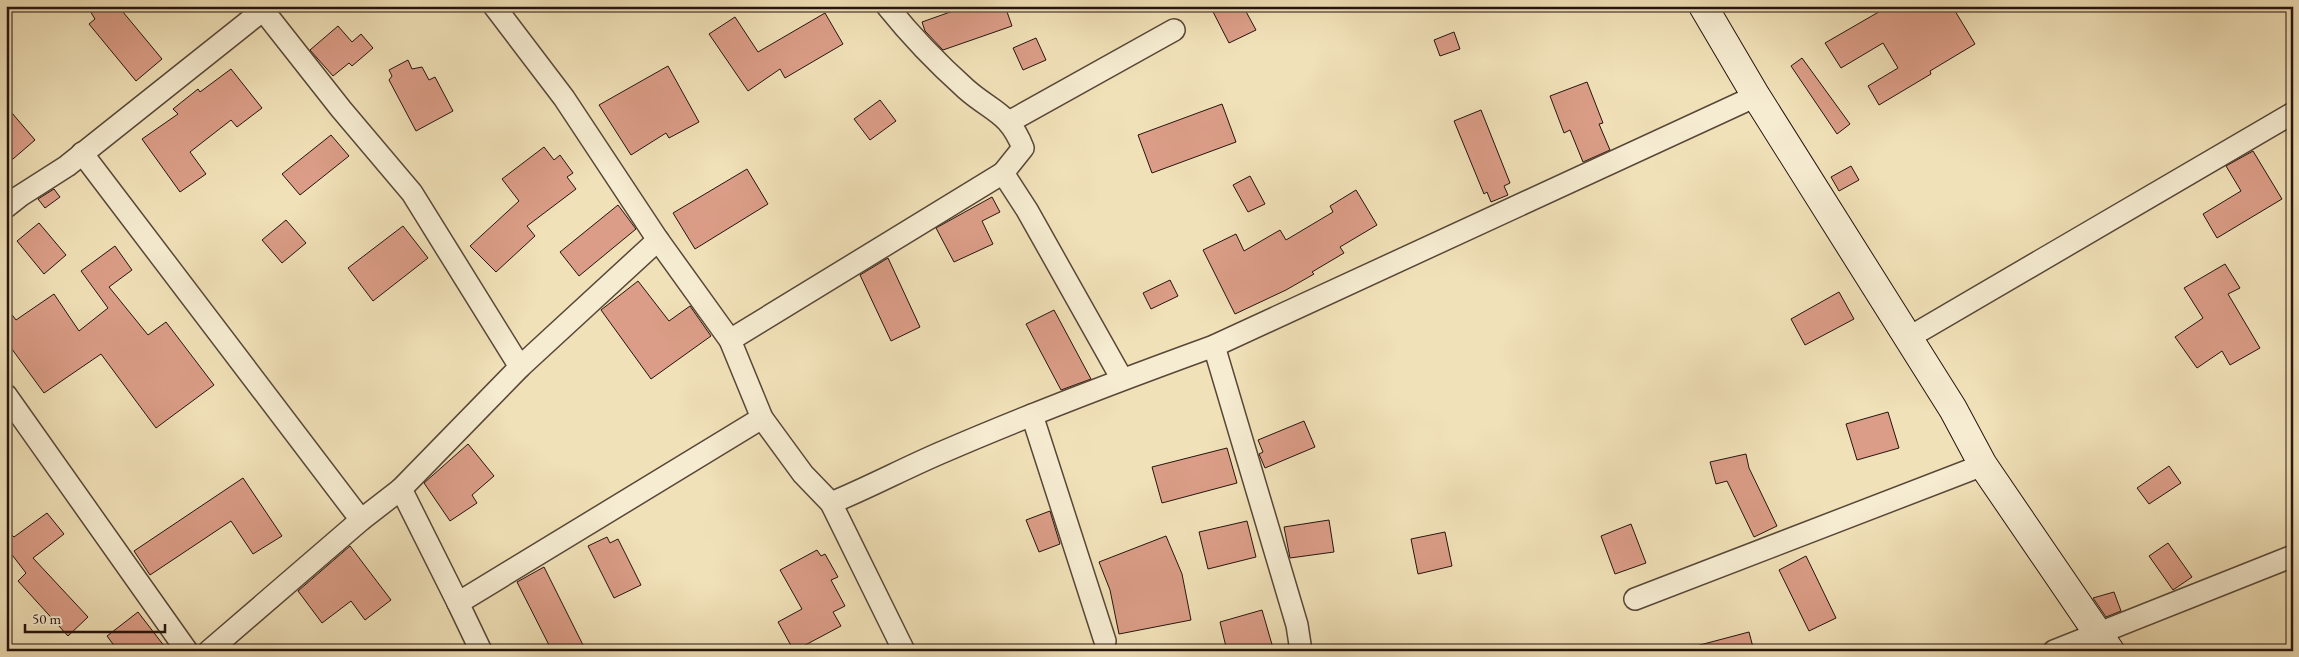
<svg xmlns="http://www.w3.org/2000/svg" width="2299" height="657" font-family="'EB Garamond',serif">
<rect width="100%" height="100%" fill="#f1e1b8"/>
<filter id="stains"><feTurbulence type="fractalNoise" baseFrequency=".004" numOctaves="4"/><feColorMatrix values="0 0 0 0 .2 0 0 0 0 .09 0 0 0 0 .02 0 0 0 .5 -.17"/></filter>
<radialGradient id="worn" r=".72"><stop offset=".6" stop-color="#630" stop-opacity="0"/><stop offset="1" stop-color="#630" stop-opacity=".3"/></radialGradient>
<!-- building -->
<g fill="#db9d87" stroke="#25140e">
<polygon points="87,6 118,6 162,59 136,81 89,24 95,19"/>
<polygon points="967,6 1005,6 1012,26 943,50 925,31 922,22"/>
<polygon points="1210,6 1243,6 1256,30 1229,43"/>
<polygon points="1889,6 1952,6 1975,44 1930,71 1931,74 1879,105 1868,86 1898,68 1883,43 1841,68 1825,43"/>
<polygon points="825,13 843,44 785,78 780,69 748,91 709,34 735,17 758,52"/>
<polygon points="338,26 352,42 361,34 373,48 352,66 349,63 333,76 310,50"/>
<polygon points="1454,32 1460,49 1440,56 1434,40"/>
<polygon points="1036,38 1046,60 1023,70 1013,48"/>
<polygon points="1802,58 1850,124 1837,134 1791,66"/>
<polygon points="408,60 412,69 422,67 429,80 435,77 453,111 416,131 389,80 392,76 389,70"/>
<polygon points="668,66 699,122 669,138 666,133 631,155 599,105"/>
<polygon points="231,69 262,108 237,127 231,120 190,152 206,174 180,192 142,139 178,114 173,109 198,89 200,92"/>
<polygon points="1587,82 1603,123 1599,124 1610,150 1583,162 1570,130 1564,133 1550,96"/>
<polygon points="880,100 896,121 870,140 854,119"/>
<polygon points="1222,104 1236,142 1152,173 1138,135"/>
<polygon points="6,106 35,140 6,165"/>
<polygon points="1481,110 1510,183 1504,186 1508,195 1491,202 1487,192 1484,194 1454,121"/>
<polygon points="331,135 349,156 300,195 282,174"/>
<polygon points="544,147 554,160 560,155 573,173 567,177 576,189 527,226 535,236 496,272 470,246 519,201 502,179"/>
<polygon points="2253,151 2282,199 2217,238 2203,214 2241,191 2226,166"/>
<polygon points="1851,166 1859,180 1839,191 1831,177"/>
<polygon points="747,169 768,204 695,249 673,213"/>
<polygon points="1250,176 1265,204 1248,212 1233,185"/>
<polygon points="54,189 60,197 45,208 38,199"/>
<polygon points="1356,190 1377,225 1340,247 1344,253 1312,272 1314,274 1286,290 1235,314 1203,250 1236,234 1244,251 1280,230 1286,240 1333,212 1330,206"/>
<polygon points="992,197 1000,212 982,221 993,244 954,262 936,228"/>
<polygon points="618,205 636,229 579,276 560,252"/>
<polygon points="286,220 306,243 282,263 262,240"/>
<polygon points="39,223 66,255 44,274 17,241"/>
<polygon points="403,226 428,258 373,301 348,268"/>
<polygon points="115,246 132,270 109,287 148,335 166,322 214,385 156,428 101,354 44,393 6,341 6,307 16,320 54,294 79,331 108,308 81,271"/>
<polygon points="888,258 920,327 891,341 860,275"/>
<polygon points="2225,264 2240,288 2228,294 2260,348 2230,365 2222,351 2197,368 2175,337 2203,318 2184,288"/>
<polygon points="1170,280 1178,296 1151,309 1143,293"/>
<polygon points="638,281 669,321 690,306 711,336 651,379 601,310"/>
<polygon points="1839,292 1854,319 1805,345 1791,319"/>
<polygon points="1054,310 1091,379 1061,390 1026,324"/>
<polygon points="1888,412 1899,448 1857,460 1846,424"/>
<polygon points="1304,421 1315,447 1265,468 1259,454 1263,452 1258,440"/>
<polygon points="468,444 494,476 472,495 477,503 450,521 424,483"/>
<polygon points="1227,448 1237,483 1162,503 1152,467"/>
<polygon points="1746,454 1749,468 1777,526 1754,537 1727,481 1716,484 1710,462"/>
<polygon points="2169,466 2181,483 2149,504 2137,488"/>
<polygon points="243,478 282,536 253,554 231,521 150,575 134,551"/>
<polygon points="1050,511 1060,544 1039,552 1026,520"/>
<polygon points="47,513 64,534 33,558 88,617 68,636 18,581 26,573 6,547 6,529 14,537"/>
<polygon points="1329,520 1334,552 1290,558 1284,527"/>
<polygon points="1247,521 1256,557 1208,569 1199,532"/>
<polygon points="1631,524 1646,563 1615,574 1601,536"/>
<polygon points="1445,532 1452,566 1418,574 1411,539"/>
<polygon points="1166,536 1182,574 1191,620 1119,634 1110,590 1099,562"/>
<polygon points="607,537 610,543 618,539 641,585 614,598 588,546"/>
<polygon points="2168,543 2192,577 2173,590 2149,556"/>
<polygon points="350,546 391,600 365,620 351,601 322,623 298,591"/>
<polygon points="817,550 821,556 825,554 838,577 831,580 845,606 833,612 841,626 794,651 778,622 802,609 780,570"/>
<polygon points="1806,556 1836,618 1809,631 1779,570"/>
<polygon points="544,567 586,651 552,651 517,582"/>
<polygon points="2114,592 2121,611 2106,617 2093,598"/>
<polygon points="1262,610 1273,648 1262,651 1227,651 1220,622"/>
<polygon points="138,612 168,651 118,651 107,636"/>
<polygon points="1749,632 1754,651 1697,651 1696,646"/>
</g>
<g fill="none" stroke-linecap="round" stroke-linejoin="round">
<!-- street casing -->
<g stroke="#584738" stroke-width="24">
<g id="street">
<polyline points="494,6 564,98 658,240 730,340 762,418 803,474 831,503 904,651"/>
<path d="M887 6C911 36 937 63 966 89 992 112 1009 112 1023 148L1003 173 1027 210 1122 379"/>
<polyline points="263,10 341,109 412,193 520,367"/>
<polyline points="1009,122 1174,30"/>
<polyline points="82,153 361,520"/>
<polyline points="6,207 20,196 67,166 268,6"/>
<polyline points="1908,338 2293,113"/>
<polyline points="730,340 1003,173"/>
<polyline points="1214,346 1297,625 1301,651"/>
<polyline points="6,395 187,651"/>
<polyline points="1032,415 1105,641"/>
<polyline points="401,489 458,603 762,418"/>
<path d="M831 503C870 487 907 467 945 451 1033 413 1123 379 1214 346L1756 96"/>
<polyline points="1635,599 1983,465"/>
<polyline points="458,603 481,651"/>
<polyline points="209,651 361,520 401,489 520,367 658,240"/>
<polyline points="2054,651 2293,556"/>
</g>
</g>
<!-- secondary casing -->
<g stroke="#25140e" stroke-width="30">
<polyline id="secondary" points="1703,6 1756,96 1953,409 1983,465 2110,651"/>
</g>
<!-- street -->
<use href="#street" stroke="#f6ecd1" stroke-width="21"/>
<!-- secondary -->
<use href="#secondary" stroke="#f6ecd1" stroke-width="28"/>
</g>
<!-- margin -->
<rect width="2299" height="657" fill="none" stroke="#f1e1b8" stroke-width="25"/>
<rect x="8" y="8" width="2284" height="642" fill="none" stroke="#25140e" stroke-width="2.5"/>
<rect x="12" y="12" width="2274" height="632" fill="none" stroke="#25140e"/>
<!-- scale -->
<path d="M25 624v8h140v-8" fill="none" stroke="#25140e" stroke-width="2.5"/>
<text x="32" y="624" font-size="15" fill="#25140e" stroke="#f6ecd1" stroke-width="4" paint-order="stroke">50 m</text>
<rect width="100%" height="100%" filter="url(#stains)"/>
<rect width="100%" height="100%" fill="url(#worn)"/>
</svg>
